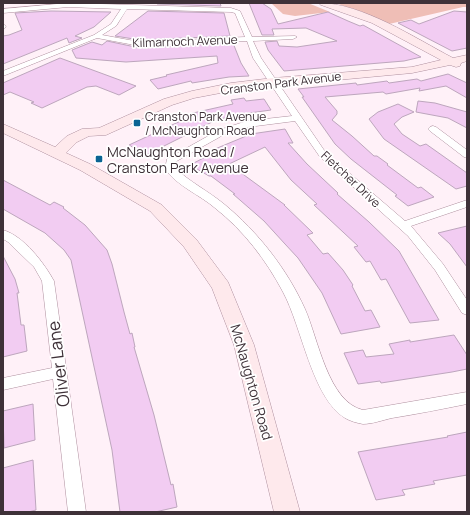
<svg xmlns="http://www.w3.org/2000/svg" width="470" height="515" font-family="Manrope,sans-serif">
<rect width="100%" height="100%" fill="#fff1f8"/>
<!-- green -->
<g fill="#efbeb6">
<polygon points="271,3 308,3 330,12 295,16 283,14"/>
<polygon points="336,3 467,3 467,7 463,7 389,24"/>
</g>
<!-- building -->
<g fill="#f2ccf2" stroke="#bda6bd">
<polygon points="158,3 220,3 221,6 157,4"/>
<polygon points="249,3 262,3 271,9 278,24 328,12 348,21 360,26 363,25 421,57 404,61 284,71 268,50 265,42 277,41 279,46 297,47 337,41 306,28 272,29 274,35 262,35"/>
<polygon points="51,11 111,12 94,27 75,36 82,38 69,43 67,38 3,64 3,36 9,35 22,30 15,13"/>
<polygon points="148,11 224,13 230,36 140,40 115,36"/>
<polygon points="454,11 467,12 467,48 452,51 398,23 411,20 419,24"/>
<polygon points="107,41 140,48 233,43 241,63 249,76 229,77 192,83 191,81 158,89 150,80 167,76 166,75 218,63 217,56 126,62 76,58 72,50 92,42 102,45"/>
<polygon points="60,58 136,86 119,95 96,86 87,87 42,108 31,103 34,102 10,92 3,95 3,83"/>
<polygon points="448,74 467,83 467,98 446,86 419,91 420,88 386,94 383,92 325,97 337,111 337,114 332,120 352,136 374,156 377,156 388,164 387,165 418,188 421,187 434,197 408,206 395,196 397,195 351,159 335,144 302,97 304,97 298,89 356,83 357,85 387,81 389,83 417,79 421,81"/>
<polygon points="244,98 246,101 264,99 271,110 235,115 214,121 146,155 129,145 187,118 187,116 193,113 233,104 231,100"/>
<polygon points="418,101 435,103 467,112 467,128 448,118 416,112"/>
<polygon points="398,104 414,112 402,117 394,124 402,134 420,146 426,144 467,173 467,186 456,189 384,139 369,119 378,112"/>
<polygon points="285,129 293,143 288,143 307,164 338,193 337,194 369,222 399,251 439,320 410,323 386,279 381,280 370,261 366,262 354,247 358,246 314,205 317,204 291,180 265,147 229,164 285,205 284,205 313,233 307,235 323,254 328,253 343,270 353,285 352,286 365,311 371,310 380,327 341,334 322,293 298,258 285,244 264,221 233,194 235,194 211,176 209,176 190,165 217,151 215,149 251,134"/>
<polygon points="3,180 50,205 54,202 64,207 63,208 85,225 107,250 112,264 124,312 130,334 132,333 135,347 134,347 154,415 171,485 173,484 177,507 155,512 120,512 112,450 71,260 64,250 45,233 3,209"/>
<polygon points="467,226 467,267 450,244 438,233"/>
<polygon points="3,256 15,279 19,293 17,293 21,325 24,325 27,351 3,357"/>
<polygon points="454,335 467,355 467,369 452,372 381,383 380,381 358,384 344,353 363,350 366,357 394,354 389,344 410,340 410,342"/>
<polygon points="33,404 35,440 4,448 3,411"/>
<polygon points="467,432 467,475 433,481 435,484 402,490 405,495 376,500 358,452 448,437 447,436"/>
<polygon points="33,460 36,510 28,512 3,512 3,468"/>
</g>
<g fill="none" stroke-linecap="round" stroke-linejoin="round">
<!-- street casing -->
<g stroke="#af909f" stroke-width="1">
<g id="street">
<path d="M68 3 231 8 240 11 252 37 295 36 297 37 293 39 253 41 261 58 326 153 405 221 467 200V207L411 226 443 264 467 300V315L462 313 435 270 408 236 320 157 295 121 248 127 225 134 175 162V168C190 182 208 191 224 204 258 232 287 269 305 309 318 338 328 402 363 410L467 392V404C442 409 417 414 392 418 383 420 372 424 363 424 357 423 350 421 345 418 312 398 302 327 283 292 266 260 244 231 215 208 200 195 177 186 165 169L167 159 219 130 247 121 292 116 253 58 247 41 140 46 97 38 3 76V71L94 35 111 24 121 9 68 7 3 13V9ZM127 9 231 12 235 13 245 37 140 42 102 35 116 26Z"/>
<polygon points="3,24 6,26 5,28 3,29"/>
<polygon points="433,126 436,127 467,150 467,158 464,157 430,131 428,129 430,127"/>
<path d="M3 230C24 236 44 263 54 281L86 512H68L53 379 3 390V378L52 368 42 281 34 267 8 242 3 239Z"/>
</g>
</g>
<!-- secondary casing -->
<g stroke="#af909f" stroke-width="1">
<path id="secondary" d="M319 3C362 3 415 38 453 58L467 55V61L461 63 460 66 456 67 450 65 412 73 273 86 231 91 194 98 172 105 106 135 89 136 77 142 66 153 90 164 162 205 196 239 228 282 254 345 300 512H274L234 345 212 288 184 247 150 211 80 170 3 133V124L55 147 67 136 82 129 99 128 164 99 192 91 231 83 273 78 412 67 441 60 372 23 321 5Z"/>
</g>
<!-- street -->
<use href="#street" fill="#fff" fill-rule="evenodd"/>
<!-- secondary -->
<use href="#secondary" fill="#fee9ec" fill-rule="evenodd"/>
</g>
<!-- markers -->
<g fill="#0a6494" stroke="#fff" stroke-width="1.5">
<rect x="133" y="119" width="8" height="8" rx="2"/>
<rect x="95" y="155" width="8" height="8" rx="2"/>
</g>
<g text-anchor="middle" dominant-baseline="central" stroke-width="3.5" stroke-linejoin="round" paint-order="stroke">
<!-- far-street labels -->
<g font-size="12" fill="#3e3138" stroke="#fff">
<text transform="translate(185 41) rotate(-2)">Kilmarnoch Avenue</text>
<text transform="translate(281 83) rotate(-7)">Cranston Park Avenue</text>
<text transform="translate(351 179) rotate(43)">Fletcher Drive</text>
</g>
<!-- far-poi labels -->
<g font-size="12" fill="#3e3138" stroke="#fff" text-anchor="start">
<text x="145" y="116">Cranston Park Avenue<tspan x="145" dy="14">/ McNaughton Road</tspan></text>
</g>
<!-- poi labels -->
<g font-size="14" fill="#3e3138" stroke="#fff" text-anchor="start">
<text x="107" y="151">McNaughton Road /<tspan x="107" dy="16">Cranston Park Avenue</tspan></text>
</g>
<!-- street labels -->
<g font-size="14" fill="#3e3138" stroke="#fff">
<text transform="translate(252 382) rotate(74)">McNaughton Road</text>
</g>
<!-- near-street labels -->
<g font-size="17" fill="#3e3138" stroke="#fff">
<text transform="translate(58 364) rotate(-97)">Oliver Lane</text>
</g>
</g>
<!-- border -->
<rect width="470" height="515" fill="none" stroke="#3e3138" stroke-width="8"/>
</svg>
